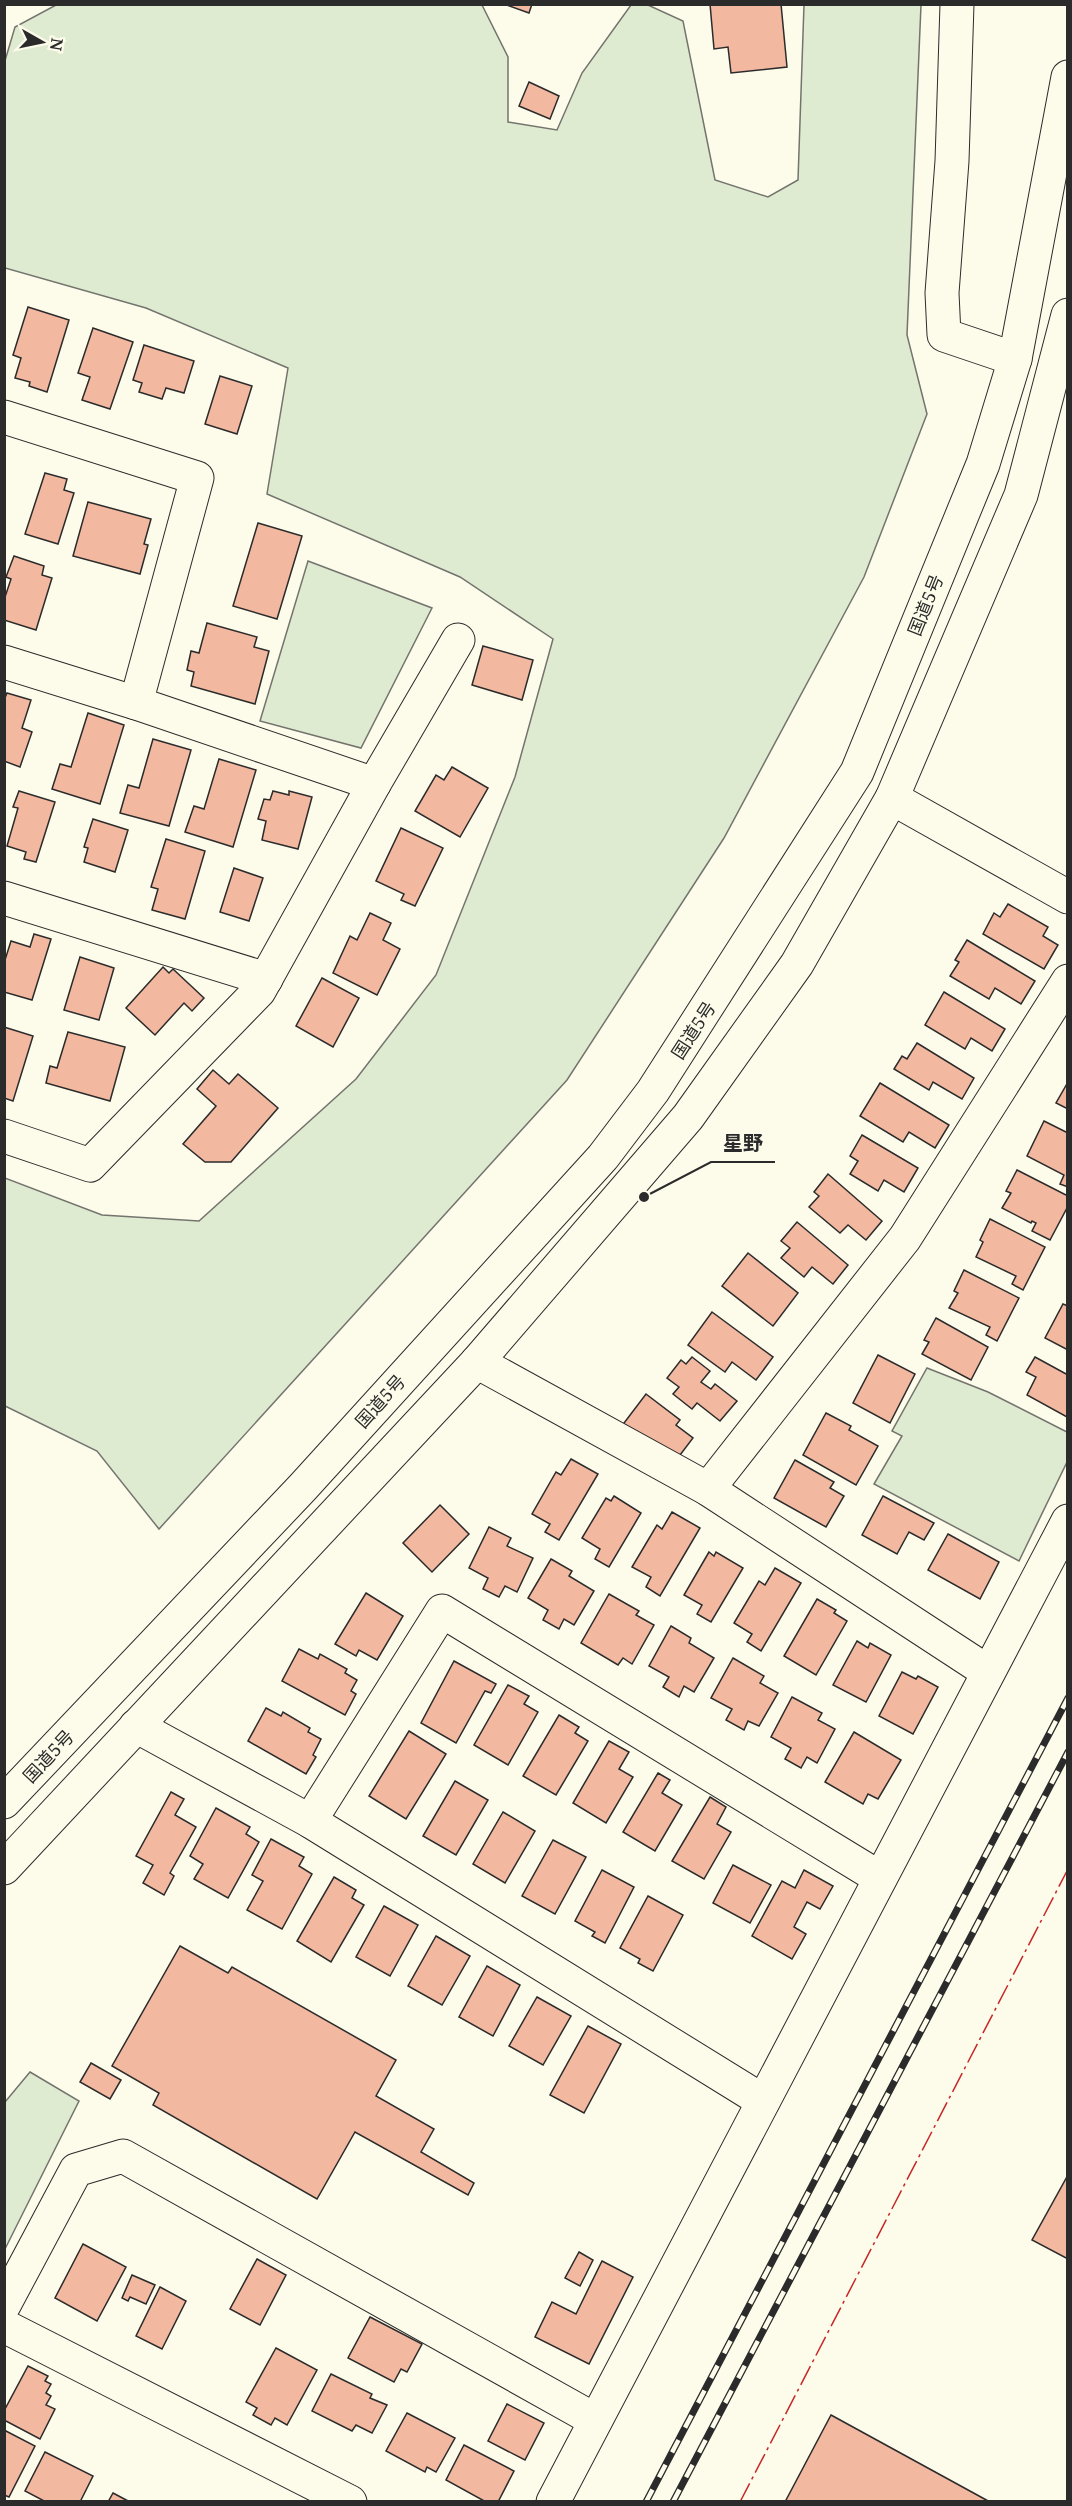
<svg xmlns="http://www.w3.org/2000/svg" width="1072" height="2506" font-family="'Noto Serif','Noto Sans JP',serif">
<rect width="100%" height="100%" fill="#fdfbea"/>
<!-- green -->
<g fill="#deebd1" stroke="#74746e" stroke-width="1.5">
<polygon points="56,5 482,5 508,57 508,122 557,130 582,73 631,5 648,5 683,21 715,180 768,197 798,180 804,5 921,5 907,335 927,414 864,577 724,838 567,1080 159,1529 97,1451 5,1406 5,1178 102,1215 199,1221 356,1079 436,975 515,777 553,639 460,577 267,494 288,368 146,308 5,268 4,64 15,27"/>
<polygon points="308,561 432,608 361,748 260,721"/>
<polygon points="927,1368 988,1392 1067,1432 1067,1462 1019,1561 874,1484 902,1436 892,1431"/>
<polygon points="30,2072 79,2101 5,2249 5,2102"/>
</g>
<!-- building -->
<g fill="#f2b8a0" stroke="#2b2b2b" stroke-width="1.5">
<polygon points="504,4 532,4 529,13"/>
<polygon points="710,4 781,4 787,67 731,73 728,47 714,49"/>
<polygon points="529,82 559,96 550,119 519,106"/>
<polygon points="28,307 69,320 47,392 29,386 30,382 15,378 21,358 13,355"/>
<polygon points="93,328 133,342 110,409 82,400 90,377 78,373"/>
<polygon points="144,345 194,361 184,393 166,388 162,399 139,392 142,383 133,380"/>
<polygon points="220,376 252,386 237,434 205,424"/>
<polygon points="45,473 67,479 64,490 74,493 58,544 25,534"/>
<polygon points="88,502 151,519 144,544 148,545 140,574 73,556"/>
<polygon points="258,523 302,536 277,619 233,606"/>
<polygon points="14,556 44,566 42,575 52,578 36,630 4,620 4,600 11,579 6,577"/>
<polygon points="207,623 257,637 254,647 269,651 255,704 191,686 194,672 187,670 191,651 199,653"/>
<polygon points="483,646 533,660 522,700 472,685"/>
<polygon points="7,693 31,700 22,728 32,732 20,767 4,761 4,700"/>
<polygon points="88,713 124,725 100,804 52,789 60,764 71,767"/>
<polygon points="153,739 191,750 169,826 120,813 128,785 139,788"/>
<polygon points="219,759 256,770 233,847 185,832 194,806 204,809"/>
<polygon points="452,767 488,788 460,837 415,811 436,775 444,780"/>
<polygon points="19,791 55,802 36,862 24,859 26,852 7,846 18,808 13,807"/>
<polygon points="273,791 289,795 289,791 312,797 298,849 262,840 266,821 258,819 264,799 270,800"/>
<polygon points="93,819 128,830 115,872 84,862 88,848 84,847"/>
<polygon points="401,828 443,848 415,906 401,900 404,894 376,881"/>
<polygon points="166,839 205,851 185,919 152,910 158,889 151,887"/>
<polygon points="234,868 263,878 249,921 220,912"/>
<polygon points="1008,904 1048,927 1043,936 1058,945 1044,969 983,934 994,913 1000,917"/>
<polygon points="370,913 391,923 383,940 400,949 377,995 333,973 350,936 357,940"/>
<polygon points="34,934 51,939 32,1000 4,992 4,963 11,941 30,947"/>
<polygon points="967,940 1035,981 1021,1004 995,988 989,999 950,976 959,962 955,960"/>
<polygon points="80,957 114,968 99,1020 64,1010"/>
<polygon points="163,967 169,973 173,969 204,998 192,1011 184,1003 155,1035 126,1008"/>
<polygon points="322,978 359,998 333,1047 296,1026"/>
<polygon points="944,992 1005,1029 992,1051 971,1038 965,1049 925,1025"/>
<polygon points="4,1027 33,1036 13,1101 4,1098"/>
<polygon points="68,1032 125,1047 110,1101 46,1083 50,1066 57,1068"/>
<polygon points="917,1043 974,1078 962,1099 933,1082 929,1090 894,1069 902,1056 907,1059"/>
<polygon points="213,1070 229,1084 238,1074 278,1108 231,1162 205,1162 183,1144 216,1106 197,1089"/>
<polygon points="1068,1082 1068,1109 1056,1103"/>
<polygon points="880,1083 949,1125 935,1148 909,1132 903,1142 860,1116"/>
<polygon points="1044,1121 1068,1133 1068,1187 1060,1184 1064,1175 1027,1156"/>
<polygon points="862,1135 918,1168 904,1192 884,1180 878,1191 850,1174 858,1161 850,1156"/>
<polygon points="1017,1170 1068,1196 1068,1206 1050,1240 1032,1231 1036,1223 1032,1221 1031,1223 1002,1208 1011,1193 1006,1191"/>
<polygon points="828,1174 882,1221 866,1240 848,1225 840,1233 809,1207 819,1196 814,1192"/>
<polygon points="990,1219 1045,1247 1023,1290 1012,1284 1016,1276 976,1257 983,1242 980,1240"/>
<polygon points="797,1222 848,1265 833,1284 812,1267 804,1277 781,1258 790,1248 781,1241"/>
<polygon points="748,1253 798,1293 773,1326 722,1286"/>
<polygon points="964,1270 1019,1298 997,1341 986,1335 990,1327 949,1308 958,1293 954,1291"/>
<polygon points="1063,1304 1068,1306 1068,1350 1045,1338"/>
<polygon points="712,1312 773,1357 756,1380 732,1362 725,1372 688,1345"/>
<polygon points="936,1318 988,1347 971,1380 922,1354 929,1342 924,1340"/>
<polygon points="878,1355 915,1374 890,1423 853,1403"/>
<polygon points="692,1357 710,1371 701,1382 711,1389 715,1384 737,1401 720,1421 697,1403 692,1409 673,1394 679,1387 667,1378 681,1360 686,1364"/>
<polygon points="1035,1357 1068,1375 1067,1417 1027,1395 1036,1377 1026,1372"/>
<polygon points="646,1394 680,1420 676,1425 693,1438 677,1459 621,1427"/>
<polygon points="826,1413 851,1426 849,1430 878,1446 856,1485 803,1455"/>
<polygon points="571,1459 598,1474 559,1540 545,1532 550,1524 532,1514 556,1472 561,1475"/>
<polygon points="795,1460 834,1482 830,1488 844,1496 826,1527 774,1498"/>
<polygon points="614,1496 641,1513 609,1567 595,1559 600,1549 582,1538 606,1498 611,1501"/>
<polygon points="883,1496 934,1523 924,1540 909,1532 897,1554 862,1535"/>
<polygon points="440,1505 469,1534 432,1572 403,1543"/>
<polygon points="672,1512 700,1528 660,1596 646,1587 651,1577 632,1567 657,1525 662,1529"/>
<polygon points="489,1527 511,1538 507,1546 533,1558 517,1592 505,1586 499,1597 483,1589 488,1578 469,1568"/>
<polygon points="948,1534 999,1562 980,1599 928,1570"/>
<polygon points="709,1552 714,1556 716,1552 743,1568 711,1622 697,1614 702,1605 684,1595"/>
<polygon points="551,1559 572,1571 569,1576 594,1591 574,1625 564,1619 559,1629 543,1620 548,1610 528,1598"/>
<polygon points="775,1568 801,1583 761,1651 747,1642 752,1634 734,1623 759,1581 765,1585"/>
<polygon points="366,1593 403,1616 377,1660 359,1650 356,1656 335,1644"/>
<polygon points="609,1594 639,1611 636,1615 654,1625 632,1664 623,1658 618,1665 581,1643"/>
<polygon points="817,1599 836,1610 834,1613 847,1621 816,1675 784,1656"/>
<polygon points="671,1626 691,1638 689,1643 714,1658 694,1692 684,1686 679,1697 663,1687 669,1677 649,1666"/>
<polygon points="857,1641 868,1648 870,1643 891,1655 866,1702 833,1685"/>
<polygon points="299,1649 318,1659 320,1654 347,1669 345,1673 357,1680 351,1691 356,1694 345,1715 282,1681"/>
<polygon points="733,1658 764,1676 760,1683 778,1693 759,1726 748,1721 744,1730 726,1720 732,1709 711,1698"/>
<polygon points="454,1661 496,1684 491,1693 485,1691 456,1743 421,1723"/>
<polygon points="902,1672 916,1679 918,1676 938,1687 913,1734 879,1716"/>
<polygon points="508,1685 529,1696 524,1704 538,1712 508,1765 474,1745"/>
<polygon points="792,1697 822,1713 818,1720 835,1729 817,1763 807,1757 801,1768 785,1759 791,1748 771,1737"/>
<polygon points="266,1708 281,1716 283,1712 310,1728 308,1732 321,1739 313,1755 316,1757 306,1774 248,1741"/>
<polygon points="559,1715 579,1727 575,1733 588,1741 556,1795 523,1776"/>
<polygon points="409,1731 446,1754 406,1819 369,1796"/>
<polygon points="854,1732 901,1760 878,1799 868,1794 863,1804 825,1782"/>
<polygon points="609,1741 629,1752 619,1769 633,1777 606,1823 573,1803"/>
<polygon points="658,1773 670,1780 662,1793 682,1805 655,1851 623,1832"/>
<polygon points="455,1781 488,1800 456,1855 423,1836"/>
<polygon points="171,1792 184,1799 175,1815 196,1827 170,1873 174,1876 164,1895 143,1883 153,1865 136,1856"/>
<polygon points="710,1797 726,1807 717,1824 731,1832 704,1879 672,1861"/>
<polygon points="216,1808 250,1827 246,1834 259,1842 228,1898 194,1879 203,1864 190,1856"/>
<polygon points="503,1812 535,1831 505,1883 473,1864"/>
<polygon points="271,1839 304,1857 299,1866 312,1874 282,1929 247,1910 263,1881 252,1875"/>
<polygon points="553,1840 586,1857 555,1914 522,1896"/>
<polygon points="733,1865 771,1885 750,1923 713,1903"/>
<polygon points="602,1870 634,1887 605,1943 592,1936 595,1932 575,1921"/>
<polygon points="804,1870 833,1886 820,1909 807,1902 794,1927 806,1934 792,1959 752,1936 782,1881 795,1888"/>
<polygon points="334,1877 356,1890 352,1898 364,1905 331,1962 297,1941"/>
<polygon points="648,1896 683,1915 653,1971 638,1963 640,1959 620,1948"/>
<polygon points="384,1906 418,1925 390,1976 356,1957"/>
<polygon points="436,1936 470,1956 442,2005 408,1986"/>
<polygon points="180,1946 228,1973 232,1967 396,2060 376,2096 434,2129 421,2152 474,2183 468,2195 355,2132 317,2199 153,2105 159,2093 112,2066"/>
<polygon points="487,1966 520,1985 493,2036 459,2017"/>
<polygon points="537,1997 571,2016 543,2065 509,2046"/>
<polygon points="588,2026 621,2044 584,2113 550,2095"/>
<polygon points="91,2063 121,2080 110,2099 80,2082"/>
<polygon points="1068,2175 1068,2259 1032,2240"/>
<polygon points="83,2244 126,2267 97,2321 55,2298"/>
<polygon points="579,2252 593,2260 580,2286 565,2278"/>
<polygon points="257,2259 286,2275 260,2325 230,2309"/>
<polygon points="602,2261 633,2277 589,2364 535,2337 552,2302 576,2314"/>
<polygon points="132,2275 155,2285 146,2304 130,2297 128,2301 122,2298"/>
<polygon points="160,2287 186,2301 162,2349 136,2336"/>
<polygon points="370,2317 422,2344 407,2372 401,2369 394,2382 348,2358"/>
<polygon points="276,2348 317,2370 287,2425 275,2418 271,2425 253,2415 257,2408 246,2402"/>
<polygon points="28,2366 48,2376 45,2381 51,2384 46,2393 51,2396 46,2405 55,2409 40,2439 4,2420 4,2411"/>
<polygon points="331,2374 372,2394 370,2398 387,2405 372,2433 356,2425 352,2431 312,2411"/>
<polygon points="507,2404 544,2423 525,2460 488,2441"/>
<polygon points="407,2413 455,2438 436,2472 427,2467 425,2472 386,2451"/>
<polygon points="831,2415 990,2502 785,2502"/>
<polygon points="4,2430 35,2446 9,2497 4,2495"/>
<polygon points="464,2445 514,2471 498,2502 486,2502 446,2480"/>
<polygon points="45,2452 93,2476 80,2502 46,2502 25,2491"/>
<polygon points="113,2493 130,2502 108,2502"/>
</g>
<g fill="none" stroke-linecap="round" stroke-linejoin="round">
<!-- minor casing -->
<g stroke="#2b2b2b" stroke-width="35">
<g id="minor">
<polyline points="957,4 952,161 942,293 944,335 1015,359"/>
<polyline points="4,417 197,478 136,703 374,784 259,991 90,1165 4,1136"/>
<polyline points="4,662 136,703"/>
<polyline points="374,784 458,640"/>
<polyline points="892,798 1068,897"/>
<polyline points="4,898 266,979"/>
<polyline points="477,1362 708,1489 988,1672"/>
<polyline points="708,1489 905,1238 1068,981"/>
<polyline points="136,1726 310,1821 763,2101"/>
<polyline points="310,1821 442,1611 880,1878"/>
<polyline points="4,2305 76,2170 123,2156 595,2420"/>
<polyline points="4,2326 350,2502"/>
<polyline points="553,2502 1068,1521"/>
</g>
</g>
<!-- highway casing -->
<g stroke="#2b2b2b" stroke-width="35">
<g id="highway">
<polyline points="4,1802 303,1487 603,1157 653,1091 857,772 983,464 1015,359 1068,77"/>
<polyline points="4,1868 477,1362 688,1117 797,964 892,798 1021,495 1068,315"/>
</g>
</g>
<!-- minor -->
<use href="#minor" stroke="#fdfbea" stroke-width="33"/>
<!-- highway -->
<use href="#highway" stroke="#fdfbea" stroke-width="33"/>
<!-- rail casing -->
<g stroke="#2b2b2b" stroke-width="7">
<g id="rail">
<polyline points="646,2502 1068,1698"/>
<polyline points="673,2502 1068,1752"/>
</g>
</g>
<!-- rail -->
<use href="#rail" stroke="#fdfbea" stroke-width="4.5" stroke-dasharray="14" stroke-linecap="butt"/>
<!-- power -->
<polyline stroke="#c62828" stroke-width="1.5" stroke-dasharray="21 4.5 3 4.5" stroke-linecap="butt" points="740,2502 1068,1869"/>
</g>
<g text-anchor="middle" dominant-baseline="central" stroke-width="4.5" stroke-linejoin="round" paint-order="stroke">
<!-- street labels -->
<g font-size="18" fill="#2b2b2b" stroke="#fdfbea">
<text transform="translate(925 605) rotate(-68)">国道5号</text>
<text transform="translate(693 1030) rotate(-57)">国道5号</text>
<text transform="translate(380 1401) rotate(-48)">国道5号</text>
<text transform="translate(48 1756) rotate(-47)">国道5号</text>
</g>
</g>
<!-- callouts -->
<path fill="none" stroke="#2b2b2b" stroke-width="2" d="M644 1197L711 1162H775"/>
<circle fill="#2b2b2b" stroke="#fdfbea" stroke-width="2" cx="644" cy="1197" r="6"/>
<g font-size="20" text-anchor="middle" font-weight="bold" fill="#2b2b2b" stroke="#fdfbea" stroke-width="4.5" stroke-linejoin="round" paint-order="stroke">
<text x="743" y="1150">星野</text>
</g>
<!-- border -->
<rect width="1072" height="2506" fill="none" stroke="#2b2b2b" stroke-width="12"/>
<!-- north arrow -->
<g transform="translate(42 42) rotate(99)" stroke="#fdfbea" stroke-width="4.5" paint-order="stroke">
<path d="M0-4.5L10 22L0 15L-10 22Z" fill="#2b2b2b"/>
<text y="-9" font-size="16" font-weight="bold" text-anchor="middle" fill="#2b2b2b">N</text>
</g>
</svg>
